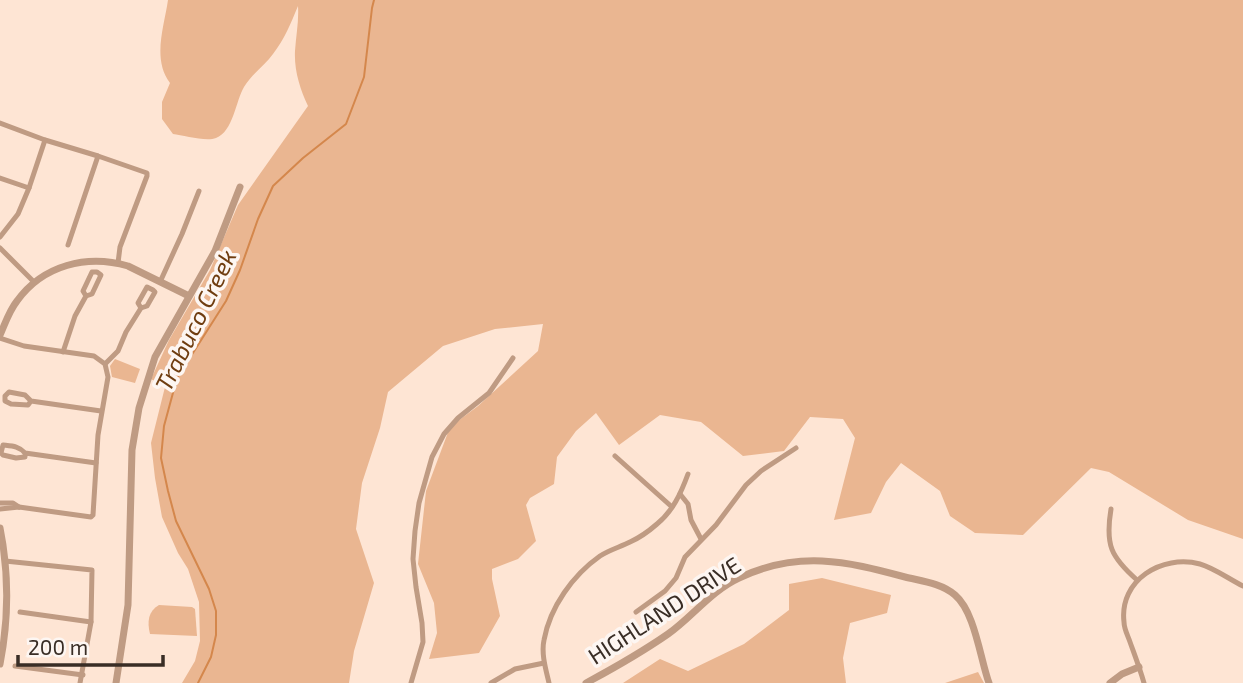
<svg xmlns="http://www.w3.org/2000/svg" width="1243" height="683" font-family="'Exo 2',sans-serif">
<rect width="100%" height="100%" fill="#fee5d4"/>
<!-- green -->
<g fill="#eab691">
<path d="M168 0H1243V539L1188 520 1109 472 1091 468 1023 535 975 533 950 516 940 491 901 463 886 482 871 513 834 520 855 438 843 419 810 417 784 451 743 456 701 422 660 415 619 445 596 413 576 431 557 457 554 484 530 498 526 505 536 541 518 559 492 569V579L500 616 479 653 429 659 437 633 434 603 418 564 426 491 450 427 478 406 538 351 543 324 495 329 443 346 388 392 380 428 362 483 356 529 374 583 354 651 349 683H182L195 661 200 641 199 602 188 569 178 553 162 517 155 478 151 443 165 387 151 379 169 340 210 270 238 205 308 106C300 89 294 70 295 51 296 36 299 21 298 6 291 23 284 40 273 54 265 65 251 75 244 87 236 100 233 132 216 138 206 142 183 135 173 134L162 119V102L170 83C152 59 164 27 168 0Z"/>
<polygon points="115,359 140,369 135,383 112,377 110,366"/>
<polygon points="822,578 891,595 887,613 850,623 843,658 846,683 623,683 660,659 688,671 744,644 789,610 789,584"/>
<path d="M159 605 192 607 195 609 197 636 150 634C147 622 148 611 159 605Z"/>
<polygon points="978,672 984,683 945,683"/>
</g>
<g fill="none" stroke-linecap="round" stroke-linejoin="round">
<!-- stream -->
<polyline stroke="#d4874c" stroke-width="2" points="198,683 211,657 216,635 216,611 209,589 176,521 168,491 161,458 164,426 177,378 226,301 240,270 258,219 273,186 303,158 346,124 364,77 372,8 374,0"/>
<!-- minor -->
<g stroke="#bf9b83" stroke-width="5">
<polyline points="0,123 45,140 98,156 147,173 147,176 120,247 118,263"/>
<polyline points="0,178 29,188"/>
<polyline points="0,237 18,214 29,188 45,140"/>
<polyline points="68,245 98,156"/>
<polyline points="0,248 34,282"/>
<polyline points="160,282 182,234 199,191"/>
<polyline points="0,338 24,346 94,356 105,364 108,377 98,435 93,515 91,517 19,507 0,509"/>
<polyline points="63,352 75,316 86,296 92,294 101,275 97,272 92,272 83,291 86,296"/>
<polyline points="105,364 118,351 126,332 141,308 147,306 155,292 153,290 147,287 138,303 141,308"/>
<polyline points="31,401 28,405 11,404 5,401 5,396 9,392 25,395 31,401 101,411"/>
<path d="M25 453V457L16 458 3 455 1 453 3 445C12 446 19 446 25 453L96 463"/>
<polyline points="615,456 672,507"/>
<polyline points="680,494 688,504 691,520 701,539"/>
<polyline points="0,503 13,503 19,507"/>
<path d="M1111 509C1105 545 1111 557 1137 580"/>
<polyline points="5,561 92,570 91,622 80,683"/>
<polyline points="20,612 91,622"/>
<polyline points="636,612 665,591 676,578 685,557 716,525 746,485 761,471 796,448"/>
<polyline points="15,666 83,675"/>
<polyline points="411,683 423,642 422,623 416,587 413,559 415,531 419,503 432,457 444,434 458,418 489,393 513,358"/>
<polyline points="491,683 515,669 544,663"/>
<path d="M549 683C546 670 541 654 544 640 550 607 573 575 600 556 609 550 620 547 630 542 639 538 649 531 657 524 673 511 681 493 688 474"/>
<path d="M1144 683C1140 669 1135 656 1130 642 1128 636 1124 629 1124 622 1119 580 1162 554 1200 564 1214 568 1229 579 1243 586"/>
</g>
<!-- tertiary -->
<g stroke="#bf9b83" stroke-width="7">
<path d="M0 335C5 324 9 311 17 301 43 265 87 254 128 266L189 296"/>
<path d="M0 528C9 573 9 618 0 664"/>
<polyline points="116,683 128,605 132,450 139,408 155,357 215,251 240,187"/>
<path d="M586 683C614 668 642 652 668 634 692 617 711 591 739 578 798 550 846 561 905 577 921 581 941 583 955 595 975 612 980 658 989 683"/>
<polyline points="1110,683 1122,674 1139,667"/>
</g>
</g>
<g text-anchor="middle" dominant-baseline="central" stroke-width="7" stroke-linejoin="round" paint-order="stroke">
<!-- street labels -->
<g font-size="23" fill="#392d25" stroke="#fdf6f2">
<text transform="translate(664 610) rotate(-33)">HIGHLAND DRIVE</text>
</g>
<!-- water labels -->
<g font-size="24" font-style="italic" fill="#6f3d10" stroke="#fdf6f2">
<text transform="translate(195 320) rotate(-64)">Trabuco Creek</text>
</g>
</g>
<!-- scale -->
<path d="M18 655v10h145v-10" fill="none" stroke="#392d25" stroke-width="3.5"/>
<text x="28" y="655" font-size="21" fill="#392d25" stroke="#fdf6f2" stroke-width="5" paint-order="stroke">200 m</text>
</svg>
